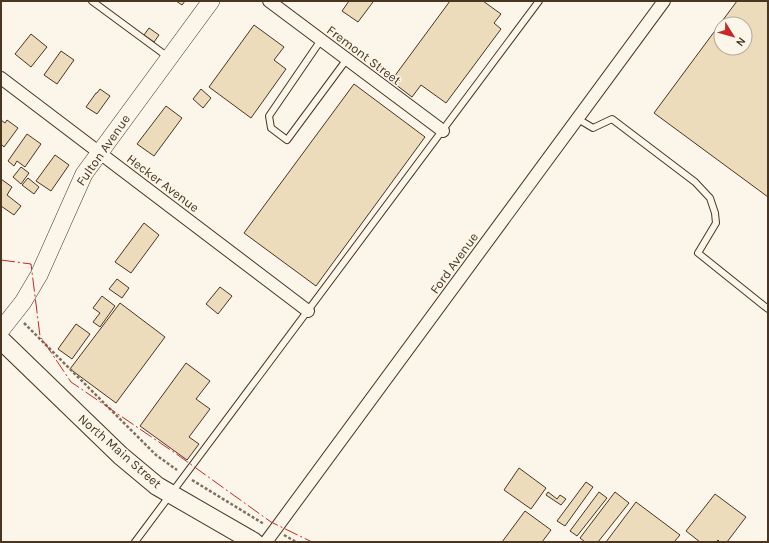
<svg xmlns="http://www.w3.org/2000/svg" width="769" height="543" font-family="Karla,sans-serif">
<rect width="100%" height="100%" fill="#fbf6e9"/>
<!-- building -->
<g fill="#ecdcbc" stroke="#4a3520" fill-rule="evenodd">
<polygon points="176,1 185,1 182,5"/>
<polygon points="349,1 372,1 373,2 358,22 342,11"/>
<polygon points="450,1 483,1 501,14 494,23 501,29 446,103 421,85 412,97 391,81"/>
<path d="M737 1H768V197L654 113ZM721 24H745V48H721Z"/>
<polygon points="254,25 284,47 274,60 286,69 251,118 209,87"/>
<polygon points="149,28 159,35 154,42 144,35"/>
<polygon points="31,34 47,47 31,67 15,54"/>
<polygon points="61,51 74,60 57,84 44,75"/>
<polygon points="354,84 425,137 316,286 244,233"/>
<polygon points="100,89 110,96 97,114 86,107 96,93 97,93"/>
<polygon points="201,89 211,98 203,108 193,99"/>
<polygon points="166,106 182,118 154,156 137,144"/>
<polygon points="1,120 5,123 7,120 18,128 4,147 1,144"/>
<polygon points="27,134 41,144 25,167 17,161 14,166 8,161"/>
<polygon points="55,155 69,165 51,191 36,181"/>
<polygon points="21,167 29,173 21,184 13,177"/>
<polygon points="28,178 39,187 34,194 22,185"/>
<polygon points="1,179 12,187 7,195 21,206 14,215 1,206"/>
<polygon points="144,223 159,235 131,273 115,262"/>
<polygon points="117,279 129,288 122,298 109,289"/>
<polygon points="220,287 232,296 218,314 206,304"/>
<polygon points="102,296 115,306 100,327 93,322 100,313 93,308"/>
<polygon points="120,303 165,337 116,403 70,369"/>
<polygon points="76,324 90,334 72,359 58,349"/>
<polygon points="186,363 210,381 196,399 210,409 189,437 199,444 187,460 140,426"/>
<polygon points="519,468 546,488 531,509 504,490"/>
<polygon points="586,482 593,487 565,526 557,521"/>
<polygon points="548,492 557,499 560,495 566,499 561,505 546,495"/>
<polygon points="599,492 607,498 577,536 570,531"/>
<polygon points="615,492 629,503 598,542 585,542 580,538"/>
<polygon points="715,494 746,517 727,542 720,542 718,540 716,542 700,542 686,531"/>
<polygon points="636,502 680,535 674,542 606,542"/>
<polygon points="525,511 551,530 542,542 502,542"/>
</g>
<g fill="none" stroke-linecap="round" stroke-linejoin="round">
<!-- lane casing -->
<g stroke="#4a3520" stroke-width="8">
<g id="lane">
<polyline points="92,1 168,57"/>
<polyline points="321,40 269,116 271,128 287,140 347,59"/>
<polyline points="578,119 593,128 612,119 695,182 710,198 715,213 716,223 698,253 768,309"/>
<polyline points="135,542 539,1"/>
</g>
</g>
<!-- street casing -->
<g stroke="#4a3520" stroke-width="14">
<g id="street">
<polyline points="269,1 443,131"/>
<polyline points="1,78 308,311"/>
<polyline points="266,542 664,1"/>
</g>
</g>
<!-- secondary casing -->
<g stroke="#4a3520" stroke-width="18">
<polyline id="secondary" points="1,330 23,302 39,275 84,174 211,1"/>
</g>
<!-- primary casing -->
<g stroke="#4a3520" stroke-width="20">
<polyline id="primary" points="1,340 121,456 157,486 254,542"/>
</g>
<!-- path -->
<g stroke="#7f6f5c" stroke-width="2.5" stroke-dasharray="3 2" stroke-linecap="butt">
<polyline points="24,323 156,455 177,470"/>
<polyline points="192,480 264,524"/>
<polyline points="284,535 296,542"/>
</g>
<!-- lane -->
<use href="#lane" stroke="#fbf6e9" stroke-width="6"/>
<!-- street -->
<use href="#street" stroke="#fbf6e9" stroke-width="12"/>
<!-- secondary -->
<use href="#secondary" stroke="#fbf6e9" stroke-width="17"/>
<!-- primary -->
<use href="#primary" stroke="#fbf6e9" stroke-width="18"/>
<!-- power -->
<polyline stroke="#c62828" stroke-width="1" stroke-dasharray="14 3 2 3" stroke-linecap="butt" points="1,260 31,264 40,336 71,382 175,453 271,522 312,542"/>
</g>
<g text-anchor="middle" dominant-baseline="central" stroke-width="3" stroke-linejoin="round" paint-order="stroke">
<!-- street labels -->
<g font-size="13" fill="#4a3520" stroke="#fbf6e9">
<text transform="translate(364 55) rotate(37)">Fremont Street</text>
<text transform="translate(103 150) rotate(-55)">Fulton Avenue</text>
<text transform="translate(163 183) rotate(37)">Hecker Avenue</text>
<text transform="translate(454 263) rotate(-54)">Ford Avenue</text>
<text transform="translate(120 451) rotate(41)">North Main Street</text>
</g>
</g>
<!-- border -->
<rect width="769" height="543" fill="none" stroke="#4a3520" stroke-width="4"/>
<!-- north arrow -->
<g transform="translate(733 36) rotate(127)"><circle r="19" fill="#fbf6e9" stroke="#b4a999"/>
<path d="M0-3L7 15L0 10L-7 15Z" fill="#c62828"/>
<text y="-6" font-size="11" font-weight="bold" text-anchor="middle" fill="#4a3520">N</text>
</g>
</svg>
